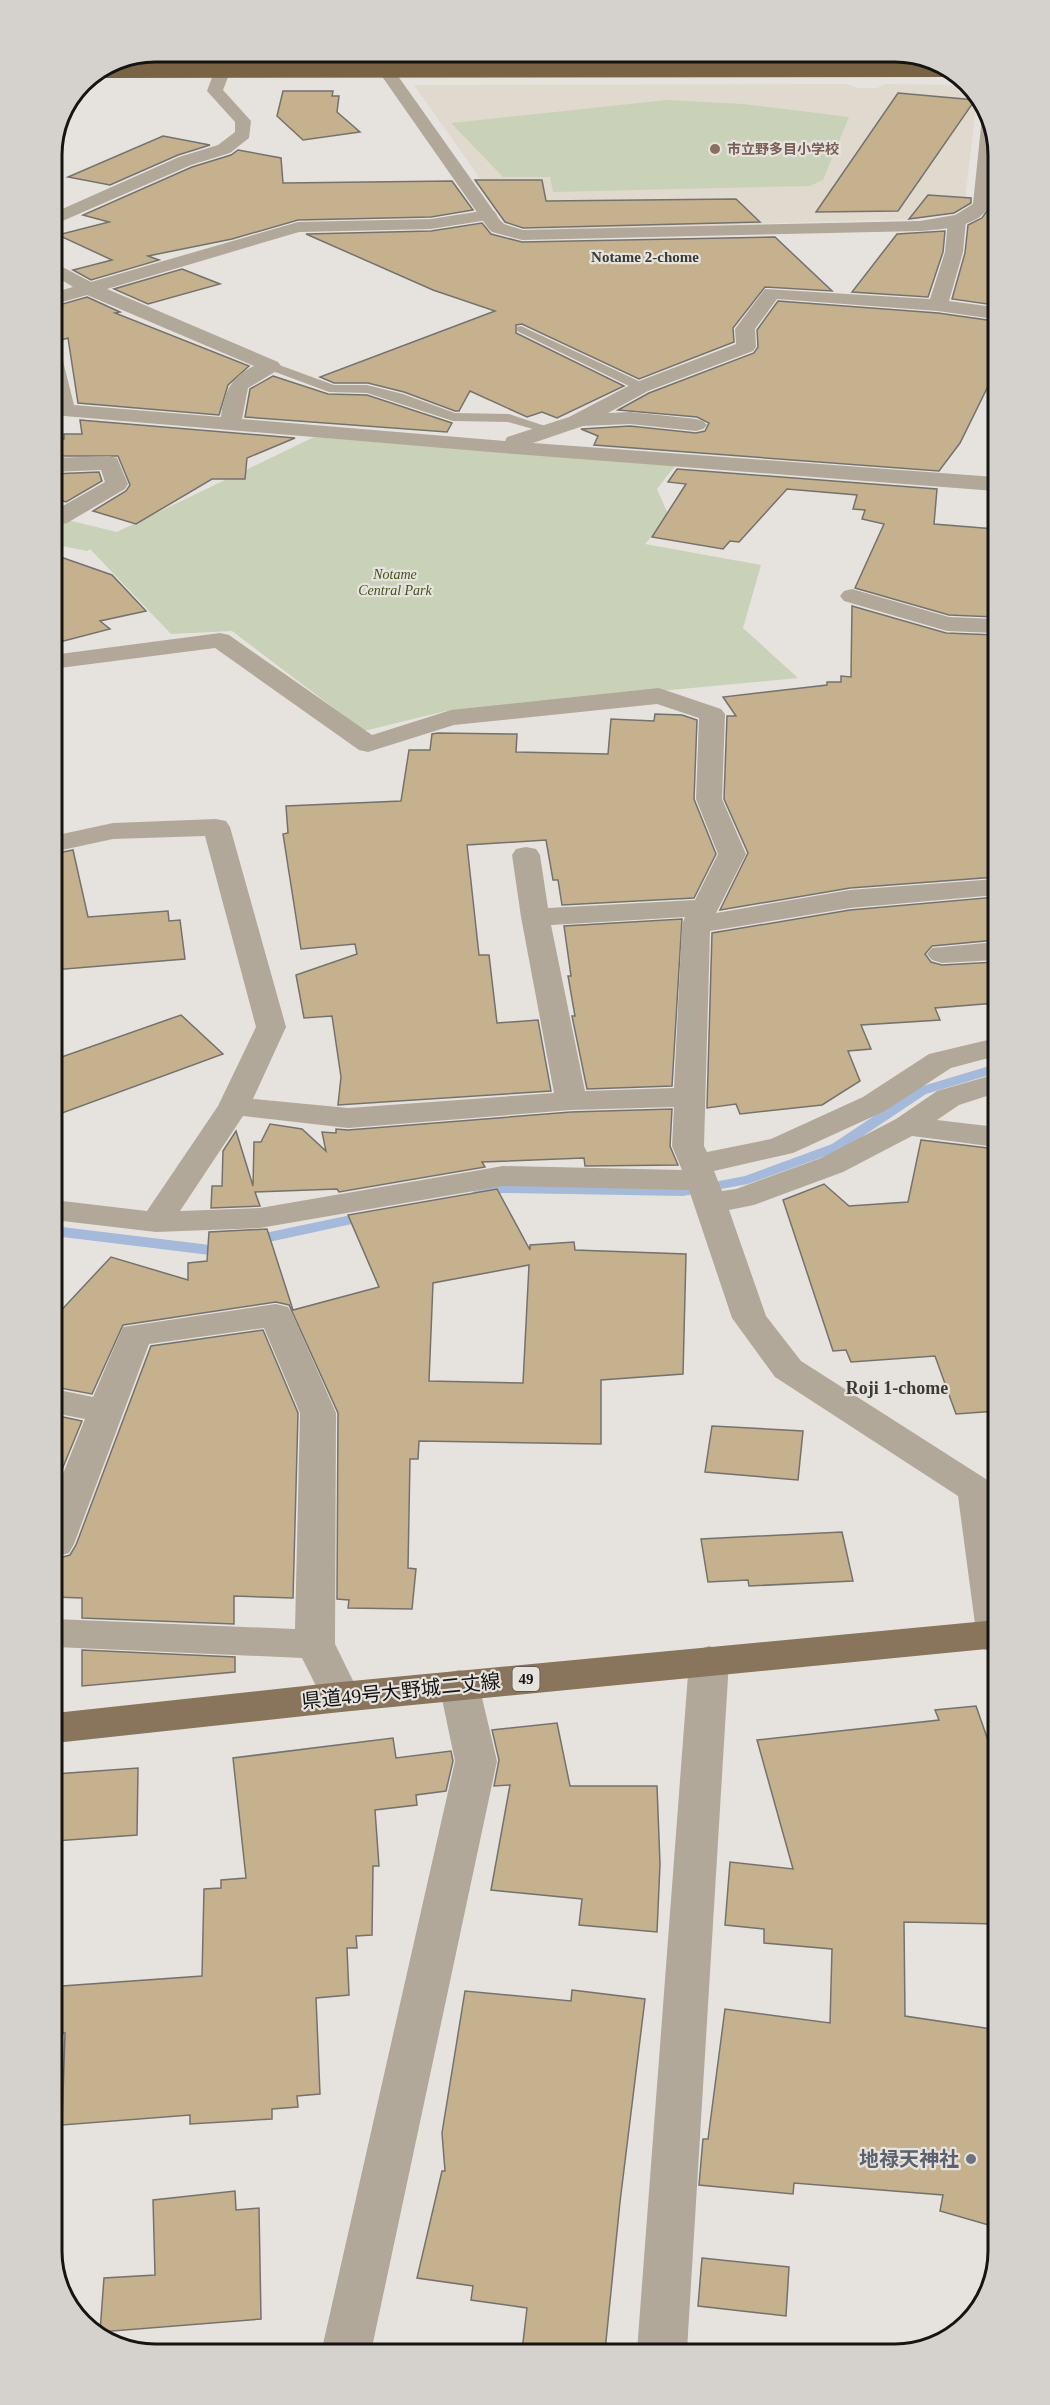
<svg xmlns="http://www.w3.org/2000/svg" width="1050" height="2405" font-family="'Times New Roman','Noto Sans JP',serif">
<rect width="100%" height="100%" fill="#e6e3de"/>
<!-- built -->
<polygon fill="#e0d9cd" points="847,84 858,88 877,88 885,84 968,85 977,98 965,201 916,219 559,230 510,221 414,85"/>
<!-- green -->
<g fill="#c9d2b8">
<polygon points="667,100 743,104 849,117 823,180 810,186 553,192 550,177 503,177 451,123"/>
<polygon points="314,437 675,466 657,489 669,516 645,544 761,565 743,628 798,678 446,711 364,731 232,631 171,634 90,549 87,551 52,544 52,519 59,518 117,532"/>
</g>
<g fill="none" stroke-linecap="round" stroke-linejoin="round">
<!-- stream -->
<g fill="#a5badb" fill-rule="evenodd">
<polygon points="996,1064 996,1073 926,1094 842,1150 748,1184 683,1196 503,1193 479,1198 472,1194 474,1191 503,1185 683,1188 745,1176 832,1144 916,1088"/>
<polygon points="370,1211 378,1216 375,1219 250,1246 242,1241 250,1236"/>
<polygon points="54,1226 210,1245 226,1241 234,1246 231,1249 210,1255 54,1236"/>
</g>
</g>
<!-- building -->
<g fill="#c5b18e" stroke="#75726e" stroke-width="1.5" fill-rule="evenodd">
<polygon points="283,91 333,91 332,96 339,96 337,112 360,132 303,140 277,116"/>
<polygon points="898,93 975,100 898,211 816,212"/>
<polygon points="163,136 210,145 178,155 110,185 68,177"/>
<polygon points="238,150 281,158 283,183 452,181 473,210 431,217 298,220 232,239 148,256 159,260 91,280 73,270 112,260 58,235 109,222 83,215 192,167 231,155"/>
<polygon points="475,180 542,180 546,201 736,199 760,222 523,228 505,222"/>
<polygon points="928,195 971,198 971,203 954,213 909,219"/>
<polygon points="994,201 994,305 952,299 965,253 968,225 982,218"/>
<polygon points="482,223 491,234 522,242 775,237 832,291 765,287 733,328 734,342 639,379 522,324 516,325 516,333 624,386 557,418 542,412 527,417 470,391 459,411 455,411 404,392 368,383 334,383 320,377 495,311 433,290 306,234 431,231"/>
<polygon points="945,231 943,252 928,297 852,292 897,234"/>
<polygon points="182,269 220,284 148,304 114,289"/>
<polygon points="87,297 120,312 115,313 249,366 228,385 219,415 78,403 68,338 52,343 52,307"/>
<polygon points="778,301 938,313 994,321 994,374 960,443 939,471 594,445 598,436 581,429 630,426 696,433 705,431 709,423 697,417 618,410 649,393 754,353 758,347 757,330"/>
<polygon points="273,376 328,394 367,395 452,423 447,432 245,417 250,389"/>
<polygon points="80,420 295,438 247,458 245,479 212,479 136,524 93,511 126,491 130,485 118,456 52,456 52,439 64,439 64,434 82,434"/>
<polygon points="677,469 937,489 934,524 995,529 995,617 949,615 855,588 884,524 862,519 865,510 853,509 857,495 787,489 739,542 730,541 723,549 652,537 686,484 668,482"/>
<polygon points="99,472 102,481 66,502 52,497 52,474"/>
<polygon points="52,554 112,575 146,611 100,621 110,629 52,644"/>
<polygon points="852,606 946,633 995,635 996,877 850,888 720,910 748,853 724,799 727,716 736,716 723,697 827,685 827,682 841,682 841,676 851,677"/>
<polygon points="655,714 682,715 697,720 694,799 716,854 694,898 562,905 558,880 553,880 546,840 467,845 479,955 489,955 497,1023 538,1020 551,1091 338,1105 341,1077 332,1016 304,1018 296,975 357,954 355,944 301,949 283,834 288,833 286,806 401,801 409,750 430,750 432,734 438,733 517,734 516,752 608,754 611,719 654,721"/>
<polygon points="73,850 88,917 168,911 169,921 180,920 185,959 53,970 53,854"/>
<polygon points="996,897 996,940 932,946 925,954 931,962 942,965 996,962 996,1003 935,1008 940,1020 861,1025 871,1049 848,1051 860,1081 822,1105 740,1114 736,1104 707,1108 712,933 850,910"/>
<polygon points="682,919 672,1086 587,1089 572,1016 575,1016 568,976 571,976 564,926"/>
<polygon points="181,1015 223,1054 54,1116 53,1060"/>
<polygon points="672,1109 670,1146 678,1165 585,1166 584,1158 482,1162 485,1167 339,1192 337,1189 255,1192 260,1206 211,1208 212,1186 222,1186 223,1151 236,1131 253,1186 254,1142 261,1142 270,1124 302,1129 326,1151 322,1132 336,1133 336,1129 348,1130 571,1112"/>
<polygon points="921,1140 996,1149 997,1411 956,1414 935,1356 851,1362 846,1350 833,1351 783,1200 824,1184 849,1206 908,1202"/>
<path d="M497 1189 530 1250V1245L574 1242 575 1250 686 1254 683 1374 601 1380V1444L419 1441 418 1459H410L408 1568 416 1569 412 1609 348 1608 349 1600 337 1599 338 1413 289 1305 276 1302 123 1325 92 1394 54 1387V1318L111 1257 188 1280V1263L207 1261 209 1232 267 1229 293 1310 379 1287 348 1215ZM529 1265 523 1383 429 1381 433 1283Z"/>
<polygon points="263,1330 298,1413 293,1598 234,1596 234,1624 82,1618 82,1598 55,1597 55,1559 70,1555 76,1545 151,1346"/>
<polygon points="54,1415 82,1421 54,1489"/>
<polygon points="712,1426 803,1431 798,1480 705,1472"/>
<polygon points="842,1532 853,1581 749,1586 748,1580 708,1582 701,1539"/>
<polygon points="82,1650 235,1657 235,1672 82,1686"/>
<polygon points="976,1706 998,1769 998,1924 904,1922 905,2016 998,2030 999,2228 940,2211 943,2195 794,2183 793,2194 699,2185 703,2139 708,2139 725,2009 830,2023 832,1949 764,1943 764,1929 725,1925 730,1862 793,1869 757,1740 939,1720 935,1710"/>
<polygon points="557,1723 570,1786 657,1786 660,1864 657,1932 579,1925 582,1899 491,1890 510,1785 494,1786 499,1760 492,1730"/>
<polygon points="393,1738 396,1758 451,1751 453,1761 446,1791 416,1795 417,1805 375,1810 379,1866 373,1866 372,1935 356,1936 357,1948 347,1948 349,1995 316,1998 320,2094 297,2096 298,2107 272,2109 272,2119 190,2124 190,2115 62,2125 65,2033 60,2034 62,1986 202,1976 204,1889 221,1888 221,1880 246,1878 233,1758"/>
<polygon points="138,1768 137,1835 55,1841 55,1774"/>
<polygon points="572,1990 645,1999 620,2202 605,2351 522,2351 527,2308 471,2300 473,2286 417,2278 442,2171 445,2171 442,2133 465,1991 571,2001"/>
<polygon points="235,2191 236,2210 259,2208 261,2319 100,2332 104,2278 155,2275 153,2200"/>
<polygon points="702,2258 789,2267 786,2316 698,2306"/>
</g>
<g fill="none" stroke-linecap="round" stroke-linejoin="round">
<!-- service -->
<g fill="#b2a899" fill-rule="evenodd">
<polygon points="521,326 645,384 647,387 637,390 517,331 517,327"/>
<polygon points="271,362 334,385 367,385 403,394 455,413 509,414 557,430 551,434 508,422 453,421 367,393 329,392 267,369 265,366"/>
</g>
<!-- minor -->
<g fill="#b2a899" fill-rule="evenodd">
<polygon points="222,67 230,72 223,90 251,121 249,138 230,153 191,165 51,226 51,214 179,157 218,145 235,132 235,122 207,91 214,72"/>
<path d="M488 210 494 211 497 215 494 219 431 229 299 232 107 289 278 362 281 366 278 370 248 388 242 419 505 441 507 437 569 417 634 383 736 344 735 329 765 289 930 299 945 252 948 220 957 215 966 220 963 252 949 301 994 307V319L938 311 777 299 755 329 756 347 753 351 648 391 608 413 630 412 696 419 703 421 707 425 703 429 696 431 630 424 583 426 533 443 995 477V491L502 453 52 415 53 355 60 357 63 361 74 405 221 417C224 392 231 377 254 366L87 295 52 305V293L73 287 52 274 51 261 91 282 298 222 431 219Z"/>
<polygon points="109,456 117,458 128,484 125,489 67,523 52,526 52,512 105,482 101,470 52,472 52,458"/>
<polygon points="852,589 949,617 995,619 995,633 947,631 844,601 840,596 844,591"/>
<path d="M220 633 229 635 372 735 451 710 659 688 721 709 725 714 722 799 746 854 716 913 850 890 996 879V895L850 908 710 931 704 1146 707 1152 771 1139 863 1097 929 1054 996 1038V1056L951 1068 885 1111 793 1153 714 1171 722 1191 736 1189 821 1158 896 1119 937 1091 996 1074V1093L959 1105 937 1120 996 1127V1147L912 1136 843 1172 754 1205 729 1210 766 1316 801 1361 989 1481 995 1490 997 1506V1653L983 1649 977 1639 958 1496 775 1377 732 1318 689 1190 503 1186 260 1228 156 1232 54 1220V1200L147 1211 218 1106 256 1027 205 836 113 839 53 852V836L113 823 216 819 226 821 230 827 286 1027 253 1099 348 1108 554 1093 521 917 512 855 516 849 526 847 536 849 540 855 548 908 695 900 718 854 696 799 699 718 657 704 454 725 368 752 359 750 215 648 52 669V655ZM685 917 682 925 674 1088 585 1091 551 925ZM674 1107 672 1146 682 1170 503 1166 260 1208 180 1211 243 1116 348 1128 571 1110Z"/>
<polygon points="996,942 996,960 942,963 932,960 927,954 932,948"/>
<polygon points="276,1304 288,1307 293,1315 336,1413 335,1644 361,1697 355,1708 341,1712 327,1708 302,1658 55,1647 55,1619 295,1629 300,1413 264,1328 149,1344 74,1544 69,1553 55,1557 54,1496 85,1419 54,1413 54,1389 93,1397 123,1327"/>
<polygon points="709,1646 723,1651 729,1661 687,2350 637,2351 689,1661 695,1651"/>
<polygon points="459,1670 473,1674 479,1685 497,1761 371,2352 321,2353 455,1761 439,1685 445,1674"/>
</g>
<!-- tertiary -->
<path fill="#b2a899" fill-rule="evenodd" d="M350 56H363L393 69 500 220 504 224 523 230 920 221 955 215 973 204 982 117 987 113 994 121 992 200C983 228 944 229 920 231L522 240 492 232 488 228 381 75 350 62Z"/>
<!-- primary -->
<polygon fill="#88755b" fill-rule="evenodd" points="997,1620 997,1648 341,1712 55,1743 55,1713 341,1682"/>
<!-- trunk -->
<polygon fill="#806c50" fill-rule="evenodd" points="908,53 926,60 920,63 108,63 115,59"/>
<!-- motorway-bridge -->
<polyline stroke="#786344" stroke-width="16" points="98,70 949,69"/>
</g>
<!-- markers -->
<circle fill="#8d6e63" stroke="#e6e3de" stroke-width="2" cx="715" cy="149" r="6"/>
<circle fill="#6b7280" stroke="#e6e3de" stroke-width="2" cx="971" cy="2159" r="6"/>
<g text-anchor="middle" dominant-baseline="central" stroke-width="4.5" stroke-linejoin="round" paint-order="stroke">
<!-- far-education labels -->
<g font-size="14" font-weight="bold" fill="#785e54" stroke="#e6e3de" text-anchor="start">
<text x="727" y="149">市立野多目小学校</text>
</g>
<!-- far-park labels -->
<g font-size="14" font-style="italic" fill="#45531a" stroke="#e6e3de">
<text x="395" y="574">Notame<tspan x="395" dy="16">Central Park</tspan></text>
</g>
<!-- far-neighbourhood labels -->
<g font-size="15" font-weight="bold" fill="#3c3a35" stroke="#e6e3de">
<text x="645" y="257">Notame 2-chome</text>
</g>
<!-- shield labels -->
<rect fill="#e6e3de" stroke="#54524f" stroke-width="1.5" x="512.5" y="1667" width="27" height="24" rx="4.5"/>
<g font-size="15" font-weight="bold" fill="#151412">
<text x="526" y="1679">49</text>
</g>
<!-- neighbourhood labels -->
<g font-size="18" font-weight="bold" fill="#3c3a35" stroke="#e6e3de">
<text x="897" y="1388">Roji 1-chome</text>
</g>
<!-- near-street labels -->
<g font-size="20" fill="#151412" stroke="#e6e3de">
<text transform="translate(401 1691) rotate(-6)">県道49号大野城二丈線</text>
</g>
<!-- near-worship labels -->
<g font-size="20" font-weight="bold" fill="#5b616d" stroke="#e6e3de" text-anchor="end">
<text x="959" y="2159">地禄天神社</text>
</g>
</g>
<!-- crop -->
<path d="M0 0H1050V2405H0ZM155 62H895A93 93 0 0 1 988 155V2251A93 93 0 0 1 895 2344H155A93 93 0 0 1 62 2251V155A93 93 0 0 1 155 62Z" fill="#d5d2ce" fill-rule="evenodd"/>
<path fill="none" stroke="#151412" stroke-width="3" d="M155 62H895A93 93 0 0 1 988 155V2251A93 93 0 0 1 895 2344H155A93 93 0 0 1 62 2251V155A93 93 0 0 1 155 62Z"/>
</svg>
